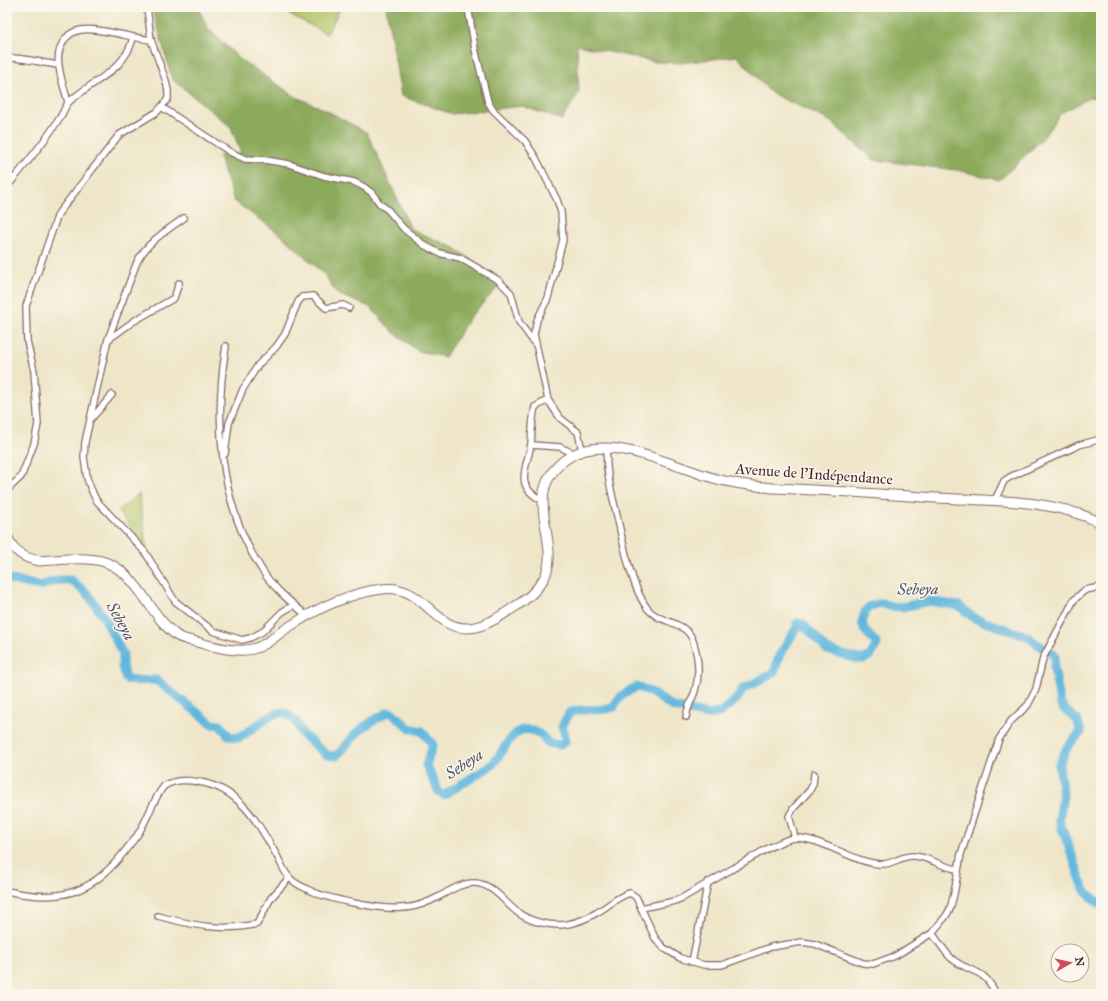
<svg xmlns="http://www.w3.org/2000/svg" width="1108" height="1001" font-family="'IM FELL Great Primer',serif">
<rect width="100%" height="100%" fill="#fbf7ec"/>
<filter id="ink" filterUnits="userSpaceOnUse"><feTurbulence type="fractalNoise" baseFrequency=".025" numOctaves="2"/><feDisplacementMap in="SourceGraphic" scale="8" xChannelSelector="R" yChannelSelector="G"/><feConvolveMatrix kernelMatrix="1 2 1 2 8 2 1 2 1" color-interpolation-filters="sRGB"/></filter>
<filter id="wash" filterUnits="userSpaceOnUse"><feTurbulence type="fractalNoise" baseFrequency=".012" numOctaves="4" result="noise"/><feDisplacementMap in="SourceGraphic" scale="16" xChannelSelector="R" yChannelSelector="G"/><feGaussianBlur stdDeviation="0.9" result="paint"/><feColorMatrix in="noise" values="0 0 0 0 0 0 0 0 0 0 0 0 0 0 0 0 0 1.4 0 .05"/><feComposite in="paint" operator="in"/></filter>
<g filter="url(#wash)">
<rect width="100%" height="100%" fill="#efe6c9"/>
<!-- green -->
<g fill="#b0c468" stroke="#7d724a">
<polygon points="290,7 341,7 327,34 287,13"/>
<polygon points="139,494 147,548 118,511"/>
</g>
<!-- forest -->
<g fill="#8caa5c" stroke="#6b6444">
<polygon points="152,7 198,7 207,27 241,60 296,97 324,109 367,133 411,229 455,248 503,282 469,318 445,357 418,351 393,332 370,307 337,294 325,275 281,235 234,201 219,156 241,153 231,127 172,79"/>
<polygon points="386,7 1094,7 1095,13 1101,14 1101,100 1091,97 1061,113 1043,138 1000,180 957,170 874,160 830,121 771,93 737,56 681,63 656,62 577,45 579,92 562,120 522,106 452,114 401,96"/>
</g>
<g fill="none" stroke-linecap="round" stroke-linejoin="round">
<!-- river -->
<path stroke="#60b7dd" stroke-width="9" d="M7 579 40 586 59 580H71L87 593 105 619 120 649 123 654 122 667 126 679 134 681 156 680 212 724 220 725 229 736 239 738 269 717 278 713H286L296 721 303 735 327 755 336 756C344 749 349 741 357 733 365 724 378 718 388 712L393 713 409 728 422 731 433 745 426 765 439 792 444 795 491 766C502 756 512 725 530 730 538 732 544 737 548 743L560 745 565 742 564 732 562 727 569 713C586 706 598 713 614 707 618 696 626 692 637 687L647 690 673 707 708 715 719 713 736 700 743 689 774 673 779 656 797 627V623L803 624 827 650 858 659H864L870 656 877 644 865 631 862 622 865 612 870 606 882 603 889 606 902 607 929 601 959 606 974 618 1029 637C1036 646 1048 648 1055 656L1054 667 1060 703 1064 709 1077 720 1081 732 1068 746 1059 764 1063 796 1059 820 1085 891 1101 905"/>
</g>
</g>
<g filter="url(#ink)">
<g fill="none" stroke-linecap="round" stroke-linejoin="round">
<!-- minor casing -->
<g stroke="#846562" stroke-width="8">
<g id="minor">
<polyline points="468,7 475,49 488,102 493,110 525,141 536,158 557,200 561,212 563,240 548,298 537,320 534,334 548,400 560,418 578,432 582,450"/>
<path d="M7 58C24 57 41 63 58 65"/>
<path d="M68 102C65 91 60 77 59 66 56 51 64 32 81 30 98 27 132 38 151 40"/>
<polyline points="163,108 230,152 245,159 265,160 289,164 324,176 354,182 364,187 372,193 380,204 388,210 404,229 424,245 439,253 460,258 498,280 511,293 519,322 535,344"/>
<path d="M7 187C25 165 44 143 59 119 63 114 65 105 70 101 93 80 125 71 133 38"/>
<path d="M184 218C166 231 147 242 137 262L108 339 85 442 84 457 87 478 91 489 96 500 145 552 175 601 213 631 242 640 250 638 262 632 282 612 294 605"/>
<polyline points="109,339 134,321 174,298 179,283"/>
<path d="M226 346C214 421 219 505 262 570 273 588 291 602 306 615"/>
<polyline points="92,418 112,395"/>
<polyline points="531,445 560,447 575,454"/>
<path d="M606 447C607 456 606 465 608 474 610 488 614 502 617 516 623 542 631 586 647 608 659 624 686 620 693 641 698 656 700 675 695 691 692 700 687 708 686 717"/>
<polyline points="225,454 229,423 243,389 258,365 276,347 285,334 298,302 302,297 313,296 326,308 343,305 349,308"/>
<polyline points="7,490 21,477 34,444 38,424 34,371 27,341 26,306 58,214 119,135 157,112 168,99 168,91 166,81 151,40 147,7"/>
<path d="M542 500C513 486 527 468 531 444 532 432 532 419 535 407L548 400"/>
<polyline points="995,500 1004,481 1010,477 1079,445 1101,439"/>
<polyline points="795,838 789,816 793,809 810,790 813,784 814,774"/>
<path d="M7 891C60 903 92 894 125 851 130 844 137 837 141 829 149 815 154 798 164 786 176 779 187 780 199 782 240 788 259 824 277 856 281 863 284 872 289 877 293 883 303 887 309 890 326 899 382 910 401 908 411 908 421 905 430 901 444 895 460 882 475 883 493 884 504 902 517 912 530 922 552 927 568 924 578 922 588 918 596 913 608 907 617 896 630 893L636 897 655 938 664 948 680 958 704 965H722L771 947 802 942 815 944 863 963 873 964 895 956 932 933 946 916 950 909 954 894 961 854 999 739 1011 721 1028 705 1036 689 1043 658 1074 600 1085 590 1101 587"/>
<path d="M641 908 675 901 684 897 770 847C778 844 787 838 796 838 823 838 853 863 881 864 893 865 901 855 914 856 929 857 942 867 957 869"/>
<path d="M158 916C192 925 221 932 257 924L271 898 289 878"/>
<path d="M932 933C938 941 944 951 951 958 971 975 982 965 996 994"/>
<polyline points="692,962 708,882"/>
</g>
</g>
<!-- trunk casing -->
<g stroke="#846562" stroke-width="11">
<path id="trunk" d="M7 536C14 552 23 558 40 561 60 560 86 556 105 562 139 574 149 615 176 635 180 638 188 640 193 641 211 646 235 653 253 649 267 646 279 632 292 625 318 608 351 593 382 589 427 583 433 636 476 627 489 624 501 616 513 608 525 601 535 593 543 580 565 544 517 495 566 459 606 429 674 468 717 479 735 484 754 486 772 488 827 490 882 494 936 498 991 501 1051 498 1101 523"/>
</g>
<!-- minor -->
<use href="#minor" stroke="#fff" stroke-width="5.5"/>
<!-- trunk -->
<use href="#trunk" stroke="#fff" stroke-width="9"/>
</g>
</g>
<g text-anchor="middle" dominant-baseline="central" stroke-width="3" stroke-linejoin="round" paint-order="stroke">
<!-- street labels -->
<g font-size="15" fill="#4a1f2b" stroke="#fbf7ec">
<text transform="translate(814 474) rotate(4)">Avenue de l'Indépendance</text>
</g>
<!-- water labels -->
<g font-size="16" font-style="italic" fill="#525469" stroke="#fbf7ec">
<text transform="translate(918 589) rotate(-1)">Sebeya</text>
<text transform="translate(121 621) rotate(61)">Sebeya</text>
<text transform="translate(464 764) rotate(-33)">Sebeya</text>
</g>
</g>
<!-- margin -->
<rect width="1108" height="1001" fill="none" stroke="#fbf7ec" stroke-width="24"/>
<!-- north arrow -->
<g transform="translate(1070 963) rotate(82)"><circle r="19" fill="#fbf7ec" stroke="#b4a19f"/>
<path d="M0-3L7 15L0 10L-7 15Z" fill="#d1495b"/>
<text y="-6" font-size="11" font-weight="bold" text-anchor="middle" fill="#4a1f2b">N</text>
</g>
</svg>
